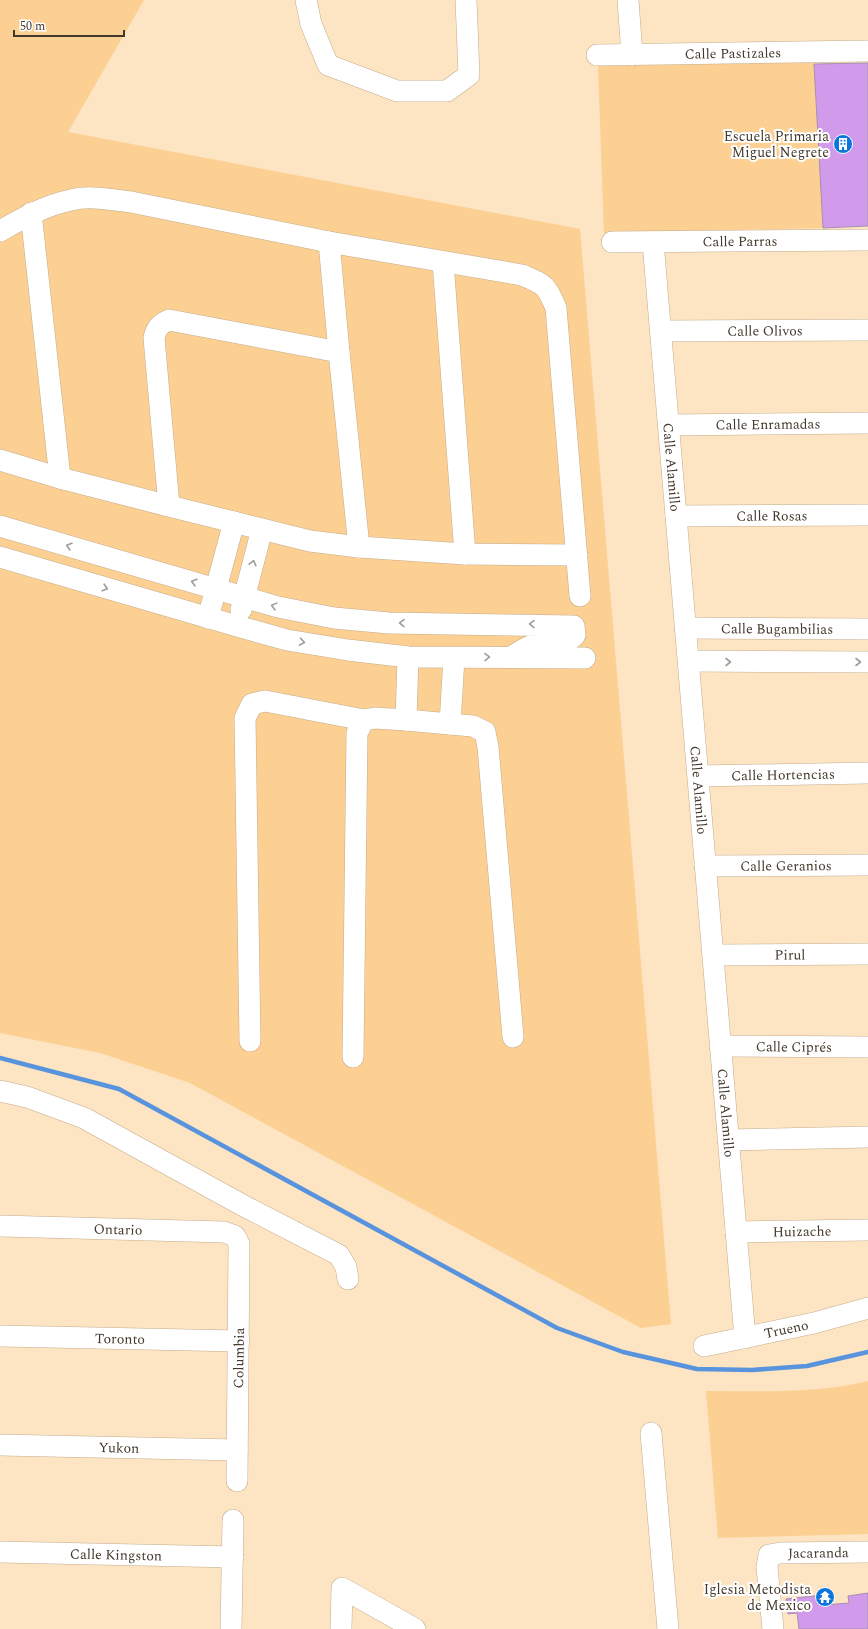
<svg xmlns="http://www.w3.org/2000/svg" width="868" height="1629" font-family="Spectral,serif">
<rect width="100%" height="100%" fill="#fde4c3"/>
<!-- green -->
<g fill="#fccf92">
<polygon points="0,0 144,0 68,132 580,229 671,1324 641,1328 190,1083 100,1053 0,1033"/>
<polygon points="814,62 823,228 604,233 598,66"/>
<path d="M868 1381V1534L718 1538 706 1391C759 1391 816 1394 868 1381Z"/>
</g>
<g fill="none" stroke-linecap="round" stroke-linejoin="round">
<!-- stream -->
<polyline stroke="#5893dd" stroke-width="4.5" points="0,1058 119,1089 557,1328 623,1352 697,1369 752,1370 807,1366 868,1352"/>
</g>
<!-- building -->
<g fill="#d19aeb" stroke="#a590b0">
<polygon points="868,63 868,226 823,228 814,64"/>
<polygon points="868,1593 868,1629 799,1629 797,1613 788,1614 786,1599 823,1595 824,1605 849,1603 848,1596"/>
</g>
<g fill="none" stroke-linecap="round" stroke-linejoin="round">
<!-- minor casing -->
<g stroke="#c4ac8c" stroke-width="22">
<g id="minor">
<polyline points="306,0 311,24 328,65 397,91 447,91 469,75 466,0"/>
<polyline points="628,0 632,55"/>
<path id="s1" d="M597 55 868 51"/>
<polyline points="31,213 60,478"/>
<path d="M0 231C23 218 46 205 71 200 90 195 112 200 131 202L329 242 522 275C545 285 546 284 556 308L580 596"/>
<polyline points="329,242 339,352"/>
<path id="s2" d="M612 242 868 240"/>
<path id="s3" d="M653 242 745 1338"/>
<polyline points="443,262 465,554"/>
<path id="s4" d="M661 331 868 330"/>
<path id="s5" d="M669 425 868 423"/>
<polyline points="0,460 60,478 169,506 310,541 359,547 465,554 577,555"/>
<path d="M169 506 154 338C156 328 160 324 169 320L339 352 359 547"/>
<path id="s6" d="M676 516 868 515"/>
<path d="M0 526 278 607 334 618 389 623 574 626 575 635C566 646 547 641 534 645 526 647 518 653 511 657"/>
<polyline points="0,557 237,626 287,640 348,650 408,657 585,658"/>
<polyline points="241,610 262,529"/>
<polyline points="208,618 234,522"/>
<path id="s7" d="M685 628 868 629"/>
<polyline points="454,658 450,724 473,726 485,732 488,747 513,1037"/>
<polyline points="689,661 868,662"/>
<polyline points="406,720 450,724"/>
<path id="s8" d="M699 776 868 773"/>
<path id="s9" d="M705 866 868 865"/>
<path id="s10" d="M713 955 868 954"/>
<polyline points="250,1041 245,718 252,704 265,701 364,720"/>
<path id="s11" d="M720 1046 868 1047"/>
<polyline points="353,1057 357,733 364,720 375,718 406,720 408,657"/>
<polyline points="0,1091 27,1097 84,1118 244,1206 339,1255 346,1267 348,1279"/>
<polyline points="728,1140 868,1137"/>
<path id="s12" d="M0 1226 224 1232 235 1236 239 1244 237 1481"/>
<path id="s13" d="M736 1232 868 1230"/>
<path id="s14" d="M0 1336 239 1341"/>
<path id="s15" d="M704 1346 814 1323 868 1308"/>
<polyline points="651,1433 668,1629"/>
<path id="s16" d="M0 1445 237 1450"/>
<path id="s17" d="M0 1552 233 1557"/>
<polyline points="231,1629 233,1520"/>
<polyline points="341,1629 342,1588 415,1629"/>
<path id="s18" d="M773 1629 767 1567 769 1555 780 1553 868 1552"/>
</g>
</g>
<!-- minor -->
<use href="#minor" stroke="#fff" stroke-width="21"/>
</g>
<!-- one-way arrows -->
<defs><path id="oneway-chevron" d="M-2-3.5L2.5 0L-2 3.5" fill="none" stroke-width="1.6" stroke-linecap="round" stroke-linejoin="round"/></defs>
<g stroke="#a09c95">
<use href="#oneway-chevron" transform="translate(69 546) rotate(-164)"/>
<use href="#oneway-chevron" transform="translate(253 563) rotate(-76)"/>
<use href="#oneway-chevron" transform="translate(194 582) rotate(-164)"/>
<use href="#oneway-chevron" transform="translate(105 588) rotate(16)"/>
<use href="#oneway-chevron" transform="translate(274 606) rotate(-165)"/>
<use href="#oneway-chevron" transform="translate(402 623) rotate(-179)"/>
<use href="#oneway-chevron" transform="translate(532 624) rotate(-179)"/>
<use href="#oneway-chevron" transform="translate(302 642) rotate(10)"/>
<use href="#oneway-chevron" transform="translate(487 657) rotate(-1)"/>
<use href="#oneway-chevron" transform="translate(728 662)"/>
<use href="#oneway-chevron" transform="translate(858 662)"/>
</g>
<!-- icons -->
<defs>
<g id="building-disc" transform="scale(1)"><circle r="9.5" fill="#0a75dc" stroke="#fff"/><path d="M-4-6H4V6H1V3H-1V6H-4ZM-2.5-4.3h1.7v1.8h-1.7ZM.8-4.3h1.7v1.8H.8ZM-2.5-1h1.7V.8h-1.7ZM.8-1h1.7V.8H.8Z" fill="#fff"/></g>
<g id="temple-disc" transform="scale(1)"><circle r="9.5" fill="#0a75dc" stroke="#fff"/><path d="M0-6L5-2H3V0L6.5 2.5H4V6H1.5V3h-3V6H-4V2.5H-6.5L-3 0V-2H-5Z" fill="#fff"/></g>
</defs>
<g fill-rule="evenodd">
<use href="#building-disc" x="843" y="144"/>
<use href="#temple-disc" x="825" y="1597"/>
</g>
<g text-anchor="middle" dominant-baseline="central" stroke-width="4" stroke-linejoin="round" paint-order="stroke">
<!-- street labels -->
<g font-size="14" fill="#42382b" stroke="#fff">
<text stroke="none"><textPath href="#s1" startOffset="136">Calle Pastizales</textPath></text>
<text stroke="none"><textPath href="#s2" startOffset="128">Calle Parras</textPath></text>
<text stroke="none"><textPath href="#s4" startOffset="104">Calle Olivos</textPath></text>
<text stroke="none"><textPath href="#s5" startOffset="99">Calle Enramadas</textPath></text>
<text stroke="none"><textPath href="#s3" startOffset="226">Calle Alamillo</textPath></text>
<text stroke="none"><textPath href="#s6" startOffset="96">Calle Rosas</textPath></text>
<text stroke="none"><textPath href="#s7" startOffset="92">Calle Bugambilias</textPath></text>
<text stroke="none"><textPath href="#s8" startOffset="84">Calle Hortencias</textPath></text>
<text stroke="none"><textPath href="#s3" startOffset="550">Calle Alamillo</textPath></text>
<text stroke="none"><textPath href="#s9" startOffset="81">Calle Geranios</textPath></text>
<text stroke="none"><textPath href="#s10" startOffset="77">Pirul</textPath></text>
<text stroke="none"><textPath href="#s11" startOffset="74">Calle Ciprés</textPath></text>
<text stroke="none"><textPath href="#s3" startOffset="874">Calle Alamillo</textPath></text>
<text stroke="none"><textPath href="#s12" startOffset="118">Ontario</textPath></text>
<text stroke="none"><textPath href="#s13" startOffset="66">Huizache</textPath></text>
<text stroke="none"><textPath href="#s15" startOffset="84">Trueno</textPath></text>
<text stroke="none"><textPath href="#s14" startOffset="120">Toronto</textPath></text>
<text transform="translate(239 1358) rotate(-89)">Columbia</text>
<text stroke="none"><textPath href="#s16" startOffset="119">Yukon</textPath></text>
<text stroke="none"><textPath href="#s18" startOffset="124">Jacaranda</textPath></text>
<text stroke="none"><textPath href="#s17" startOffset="116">Calle Kingston</textPath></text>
</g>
<!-- poi labels -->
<g font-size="14" fill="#42382b" stroke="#fff" text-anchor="end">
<text x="829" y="136">Escuela Primaria<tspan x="829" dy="16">Miguel Negrete</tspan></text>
<text x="811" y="1589">Iglesia Metodista<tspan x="811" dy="16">de Mexico</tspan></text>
</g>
</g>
<!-- scale -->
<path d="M14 30v6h110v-6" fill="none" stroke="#42382b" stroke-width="2"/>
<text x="20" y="30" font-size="12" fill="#42382b" stroke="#ffffff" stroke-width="3" paint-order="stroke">50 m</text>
</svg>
